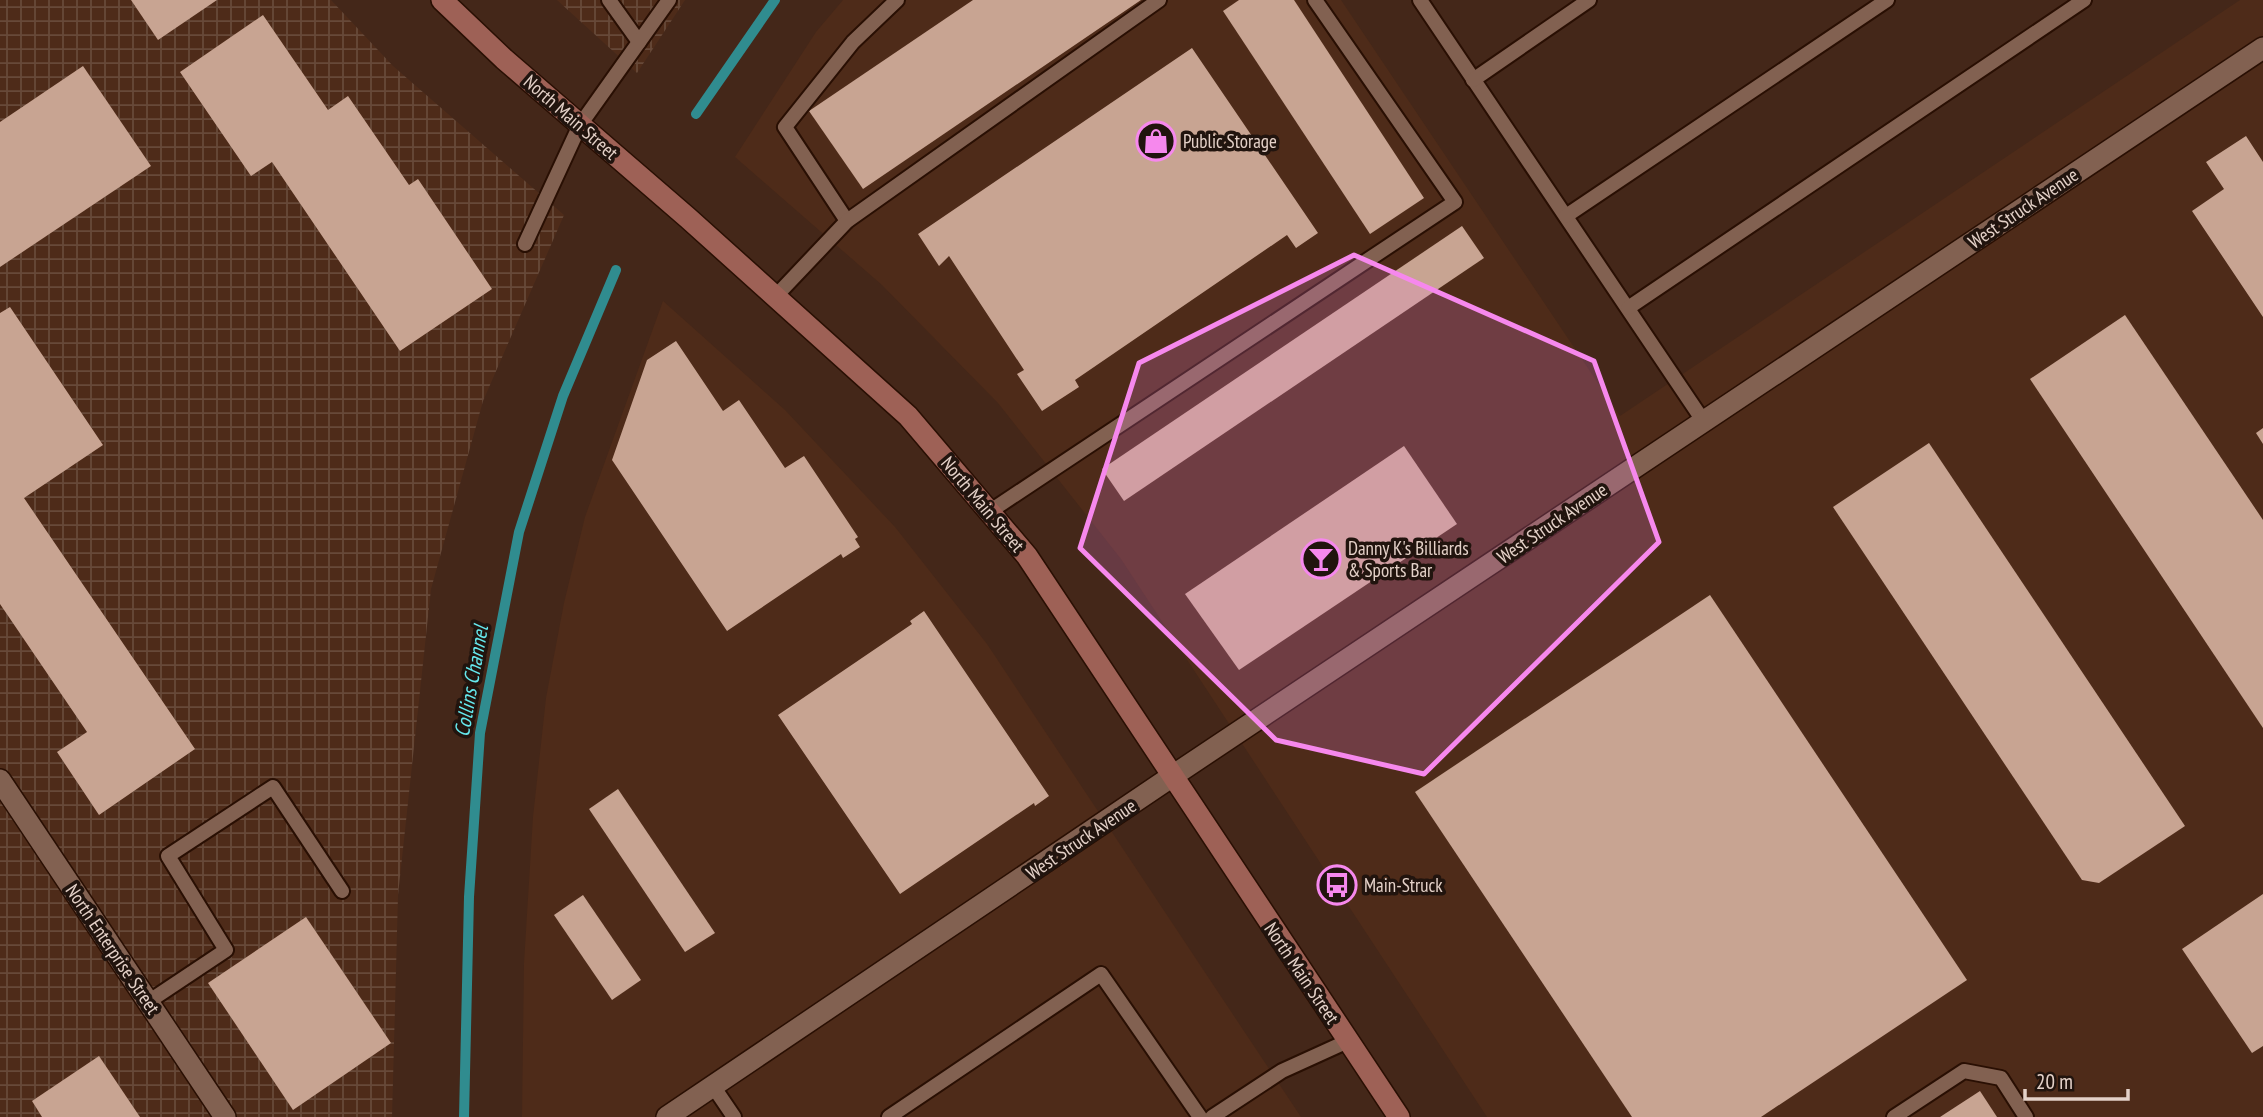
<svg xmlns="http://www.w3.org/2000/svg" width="2263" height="1117" font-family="'PT Sans Narrow',sans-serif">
<defs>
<pattern id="industrial-grid" width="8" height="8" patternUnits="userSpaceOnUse" patternTransform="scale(1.75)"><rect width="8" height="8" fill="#4e2b19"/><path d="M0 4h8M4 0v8" fill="none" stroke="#674939"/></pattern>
</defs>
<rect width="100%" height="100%" fill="#442719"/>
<!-- built -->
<g fill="#4e2b19">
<polygon points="843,0 1341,0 1620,416 2240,0 2263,0 2263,1117 1487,1117 1121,559 998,403 882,285 735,157 816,32"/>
<polygon points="663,301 785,410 895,527 987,644 1301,1117 522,1117 524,963 533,817 546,698 564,603 585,517"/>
</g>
<!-- industrial -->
<g fill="url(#industrial-grid)">
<polygon points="0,0 331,0 393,66 564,215 483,401 431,589 398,895 392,1117 0,1117"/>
<polygon points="557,0 685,0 637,73"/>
</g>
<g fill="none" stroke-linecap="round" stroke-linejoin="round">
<!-- stream -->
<g stroke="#308c8f" stroke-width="10">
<polyline points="696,114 775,0"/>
<polyline points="464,1117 469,897 480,733 519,532 563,396 616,270"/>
</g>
</g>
<!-- building -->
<g fill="#c8a492">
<polygon points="131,0 217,0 158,40"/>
<polygon points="973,0 1141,0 863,189 809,111"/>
<polygon points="1239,0 1294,0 1424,198 1370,234 1223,11"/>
<polygon points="263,15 328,110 348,96 409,185 418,179 492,289 400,351 272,162 251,176 180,72"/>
<polygon points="1192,48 1318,233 1296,248 1287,235 1075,380 1079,387 1042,411 1017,374 1024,370 949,256 939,266 918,234"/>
<polygon points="83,66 151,166 0,267 0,122"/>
<polygon points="2246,136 2263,162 2263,317 2192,211 2224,189 2206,162"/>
<polygon points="1462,226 1484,258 1124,501 1102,469"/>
<polygon points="10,307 103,445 24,498 195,749 99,815 57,752 87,732 0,604 0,313"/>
<polygon points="2125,315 2263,520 2263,728 2030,379"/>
<polygon points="676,341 723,411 739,400 785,468 804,456 858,537 855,539 860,547 843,558 841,554 727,631 612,460 647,360"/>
<polygon points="2263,428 2263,444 2256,433"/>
<polygon points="1929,443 2185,826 2099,883 2082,880 1833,507"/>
<polygon points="1404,446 1457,524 1239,670 1185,594"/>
<polygon points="1710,595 1967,980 1761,1117 1632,1117 1415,792"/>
<polygon points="924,611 1049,796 1035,806 1034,803 900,894 778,715 912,624 910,621"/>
<polygon points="618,789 715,933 685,952 589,809"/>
<polygon points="2263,894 2263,1046 2252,1053 2182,949"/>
<polygon points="583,895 641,980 612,1000 554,915"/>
<polygon points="306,917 391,1043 293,1110 208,983"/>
<polygon points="99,1056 140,1117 42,1117 32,1101"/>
<polygon points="1980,1091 1997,1117 1940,1117"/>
</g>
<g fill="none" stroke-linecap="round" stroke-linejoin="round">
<!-- service casing -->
<g stroke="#290f03" stroke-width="18">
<g id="service">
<polyline points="609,0 639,42"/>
<polyline points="1420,0 1704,422"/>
<polyline points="1473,80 1589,0"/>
<polyline points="1566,216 1887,0"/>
<polyline points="847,221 785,127 853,42 897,0"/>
<polyline points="525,244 580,125 669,0"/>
<polyline points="775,297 847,221 1159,0"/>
<polyline points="1628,308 2084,0"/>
<polyline points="989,512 1455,202 1315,0"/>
<polyline points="148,1002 226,950 168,856 273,787 342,891"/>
<polyline points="713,1086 734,1117"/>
<polyline points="889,1117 1101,974 1200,1117"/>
<polyline points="1212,1117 1282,1071 1348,1041"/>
<polyline points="1894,1117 1964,1071 2001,1078 2026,1117"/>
</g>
</g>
<!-- minor casing -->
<g stroke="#290f03" stroke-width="24">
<polyline id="minor" points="0,780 225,1117"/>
</g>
<!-- tertiary casing -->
<g stroke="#290f03" stroke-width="24">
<polyline id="tertiary" points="667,1117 1171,777 2263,48"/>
</g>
<!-- secondary casing -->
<g stroke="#290f03" stroke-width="24">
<polyline id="secondary" points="442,0 504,59 688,218 908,416 1027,556 1399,1117"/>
</g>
<!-- service -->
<use href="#service" stroke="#826151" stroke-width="14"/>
<!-- minor -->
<use href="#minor" stroke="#826151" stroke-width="21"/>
<!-- tertiary -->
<use href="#tertiary" stroke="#826151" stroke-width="21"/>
<!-- secondary -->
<use href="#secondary" stroke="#9e6156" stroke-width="21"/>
</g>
<!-- marked area -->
<path fill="#f688ed" fill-opacity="0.2" stroke="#f688ed" stroke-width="5" stroke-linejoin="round" d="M1354 255 1594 361 1659 542 1424 774 1276 740 1080 548 1139 363Z"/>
<!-- icons -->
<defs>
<g id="shop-ring" transform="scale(2.0125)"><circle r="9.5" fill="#21140e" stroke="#f688ed" stroke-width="1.5"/><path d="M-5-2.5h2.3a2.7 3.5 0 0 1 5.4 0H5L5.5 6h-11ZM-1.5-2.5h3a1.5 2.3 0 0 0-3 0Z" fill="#f688ed"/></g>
<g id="bar-ring" transform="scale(2.0125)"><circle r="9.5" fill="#21140e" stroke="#f688ed" stroke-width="1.5"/><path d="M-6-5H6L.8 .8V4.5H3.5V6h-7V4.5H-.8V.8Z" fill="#f688ed"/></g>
<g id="bus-ring" transform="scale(2.0125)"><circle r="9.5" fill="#21140e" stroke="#f688ed" stroke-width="1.5"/><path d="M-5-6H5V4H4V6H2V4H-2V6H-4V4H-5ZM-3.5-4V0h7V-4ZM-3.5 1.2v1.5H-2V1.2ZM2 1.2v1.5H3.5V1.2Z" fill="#f688ed"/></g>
</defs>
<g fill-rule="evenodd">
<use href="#shop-ring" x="1156" y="141"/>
<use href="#bar-ring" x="1321" y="559"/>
<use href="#bus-ring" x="1337" y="885"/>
</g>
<g text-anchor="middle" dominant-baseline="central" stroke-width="7" stroke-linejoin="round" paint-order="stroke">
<!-- street labels -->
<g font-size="19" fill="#e4d1c8" stroke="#21140e">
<text transform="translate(571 117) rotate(41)">North Main Street</text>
<text transform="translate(2023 208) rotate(-34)">West Struck Avenue</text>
<text transform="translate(983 504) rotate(50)">North Main Street</text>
<text transform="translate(1552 523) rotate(-34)">West Struck Avenue</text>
<text transform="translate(1081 839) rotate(-34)">West Struck Avenue</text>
<text transform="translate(113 949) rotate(56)">North Enterprise Street</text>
<text transform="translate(1302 973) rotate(56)">North Main Street</text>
</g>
<!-- poi labels -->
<g font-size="19" fill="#e4d1c8" stroke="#21140e" text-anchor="start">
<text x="1183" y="141">Public Storage</text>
<text x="1348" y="548">Danny K's Billiards<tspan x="1348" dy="22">&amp; Sports Bar</tspan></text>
<text x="1364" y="885">Main-Struck</text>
</g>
<!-- water labels -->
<g font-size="21" font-style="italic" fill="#66e9ee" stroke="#21140e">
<text transform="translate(471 681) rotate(-80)">Collins Channel</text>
</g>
</g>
<!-- scale -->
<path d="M2025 1089v10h103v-10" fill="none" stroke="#e4d1c8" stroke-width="3.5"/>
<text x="2036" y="1089" font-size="21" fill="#e4d1c8" stroke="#21140e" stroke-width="5" paint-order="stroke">20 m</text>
</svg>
